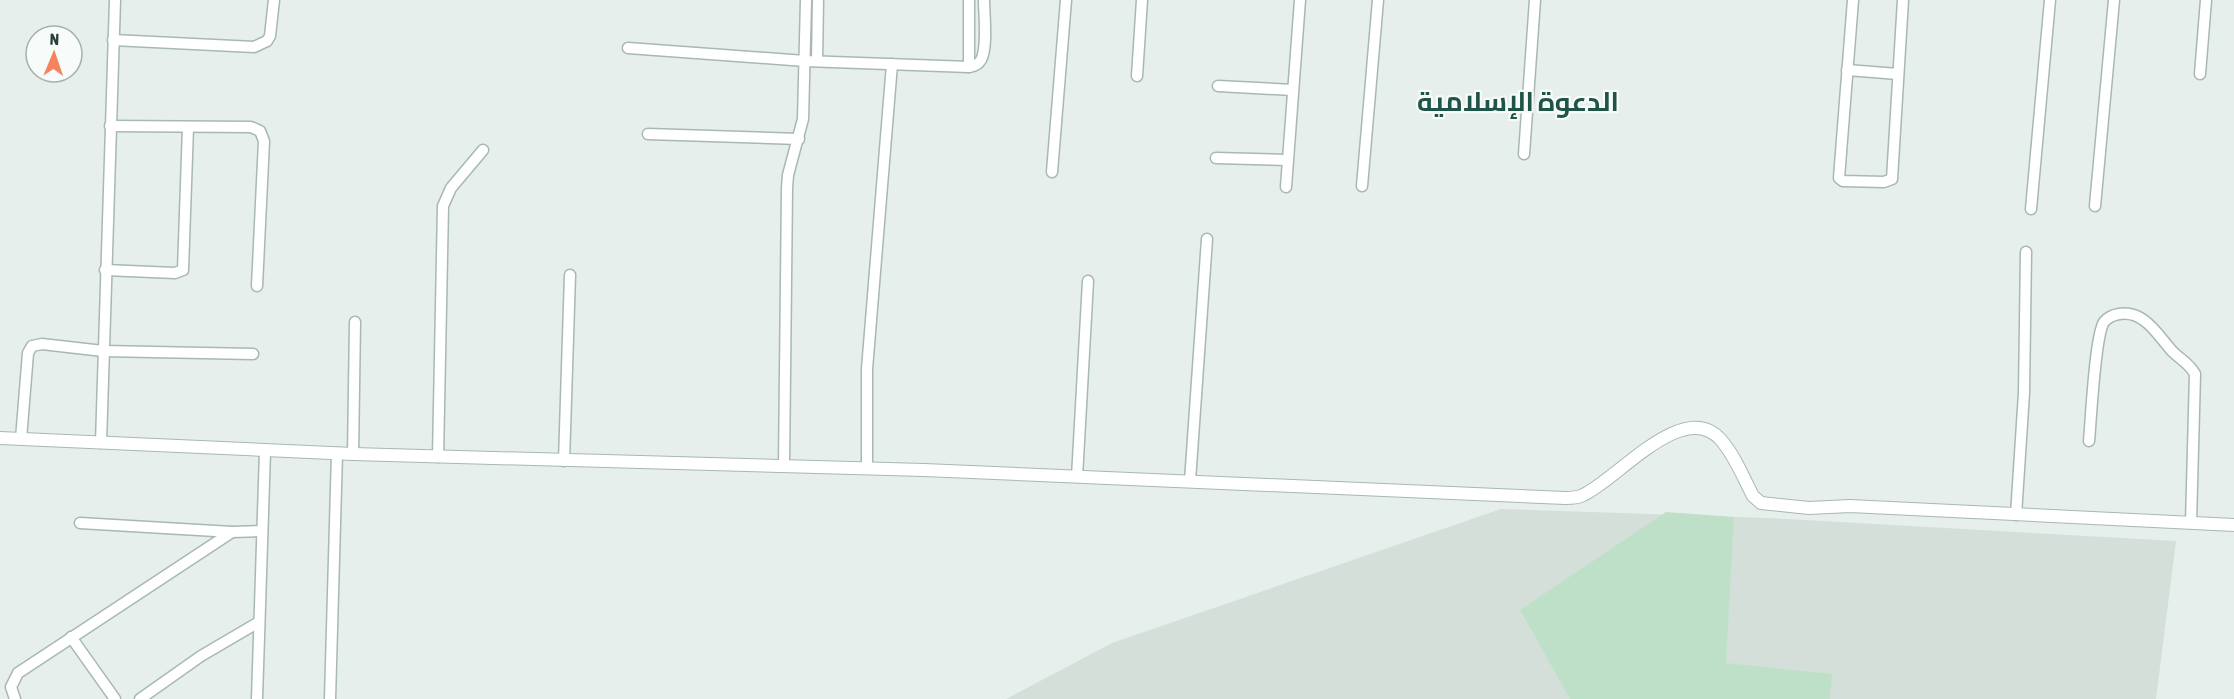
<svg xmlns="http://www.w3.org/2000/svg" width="2234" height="699" font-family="'Asap Condensed',Cairo,sans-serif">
<rect width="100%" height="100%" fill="#e6efeb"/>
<!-- built -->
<polygon fill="#d4dfda" points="1501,509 1768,518 2176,541 2156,699 1006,699 1112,643"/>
<!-- green -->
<polygon fill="#bfe0c8" points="1666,512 1734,517 1726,663 1832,674 1830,699 1570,699 1520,610"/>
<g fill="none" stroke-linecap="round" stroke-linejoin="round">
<!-- minor casing -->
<g stroke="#a8b8b2" stroke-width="13">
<g id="minor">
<polyline points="1853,0 1839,178 1843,181 1884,182 1892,179 1903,0"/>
<polyline points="113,40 254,47 267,41 270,36 274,0"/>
<polyline points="628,48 805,61 969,67 969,0"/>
<polyline points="817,61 818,0"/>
<path d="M969 67C974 66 978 65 981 60 988 47 984 15 984 0"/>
<polyline points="1847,70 1898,74"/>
<polyline points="2200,74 2206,0"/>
<polyline points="1137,76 1142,0"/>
<polyline points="1218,86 1293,90"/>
<polyline points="110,126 251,127 260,131 264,141 257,286"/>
<polyline points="648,134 799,139"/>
<polyline points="1524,154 1535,0"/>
<polyline points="1216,158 1287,160"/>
<polyline points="1052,172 1066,0"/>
<polyline points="1362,186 1378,0"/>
<polyline points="1286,187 1300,0"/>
<polyline points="2095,206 2114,0"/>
<polyline points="2031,209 2050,0"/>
<polyline points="105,270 175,273 183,270 188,127"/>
<polyline points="21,439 28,353 32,346 42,344 103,351 253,354"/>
<path d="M2089 441C2091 420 2095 335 2104 322 2108 317 2113 315 2119 314 2145 310 2158 336 2173 352 2181 360 2189 363 2195 374L2191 523"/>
<polyline points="101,443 115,0"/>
<polyline points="353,454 355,322"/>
<polyline points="438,457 443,206 451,188 483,150"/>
<polyline points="564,461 570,275"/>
<polyline points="784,466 787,188 788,175 803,119 806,0"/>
<polyline points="867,468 867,369 892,64"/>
<polyline points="1077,477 1088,281"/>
<polyline points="1190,481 1207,239"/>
<polyline points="2016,515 2024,393 2026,252"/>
<polyline points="80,523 232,532 262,531"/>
<polyline points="71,637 115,699"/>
<polyline points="15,699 11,687 18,673 232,532"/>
<polyline points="140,699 201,656 259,622"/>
<polyline points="257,699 265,451"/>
<polyline points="330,699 337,453"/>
</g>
</g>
<!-- tertiary casing -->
<g stroke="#a8b8b2" stroke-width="14">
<path id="tertiary" d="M0 438 353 454 924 470 1565 498C1571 498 1578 498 1583 495 1617 480 1684 397 1721 440 1735 456 1743 477 1753 496L1761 503 1809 508 1850 506 2234 525"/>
</g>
<!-- minor -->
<use href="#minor" stroke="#fff" stroke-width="10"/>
<!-- tertiary -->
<use href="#tertiary" stroke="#fff" stroke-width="12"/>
</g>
<g text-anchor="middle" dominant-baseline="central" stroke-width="4.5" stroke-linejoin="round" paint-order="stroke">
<!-- district labels -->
<g font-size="27" font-weight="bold" fill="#1f5548" stroke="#f7fbf9">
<text x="1518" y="101">الدعوة الإسلامية</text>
</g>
</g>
<!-- north arrow -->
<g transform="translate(54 54) rotate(2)"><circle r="28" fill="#f7fbf9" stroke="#a3b1ad" stroke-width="1.5"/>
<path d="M0-4.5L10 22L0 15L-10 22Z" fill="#f4845f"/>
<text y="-9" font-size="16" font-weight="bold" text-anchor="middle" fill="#24423a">N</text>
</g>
</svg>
